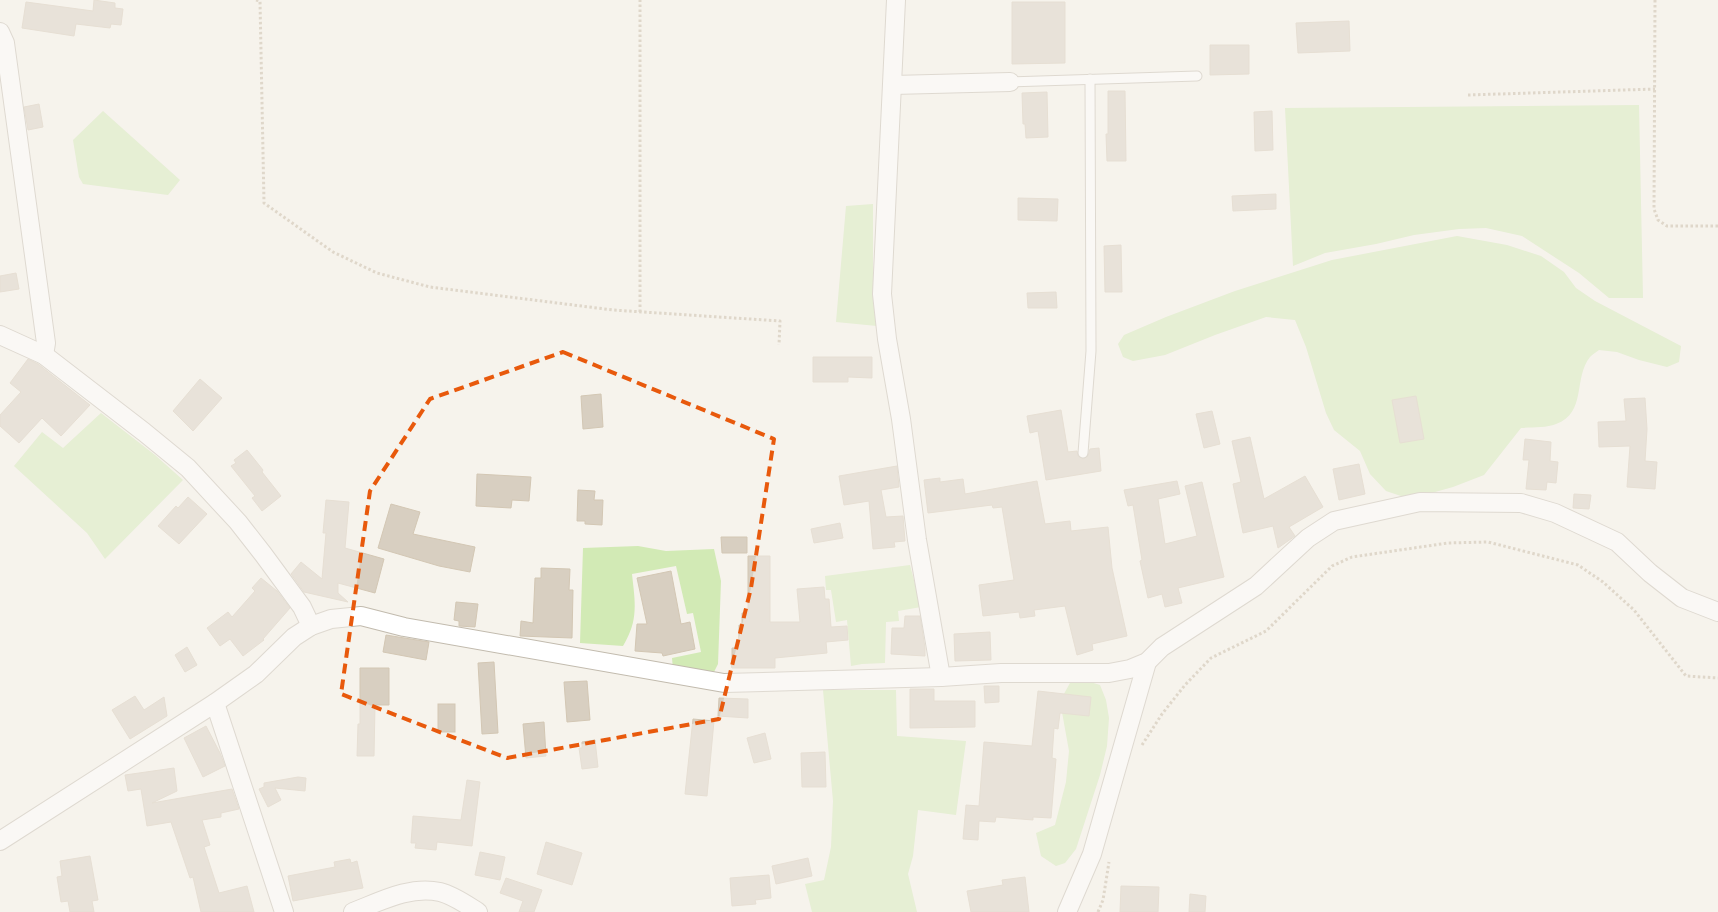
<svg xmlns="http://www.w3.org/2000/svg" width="1718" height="912" font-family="Karla,sans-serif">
<rect width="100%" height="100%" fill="#f6f3ec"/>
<!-- green -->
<g fill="#d2eab5">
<polygon points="1639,105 1643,298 1609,298 1579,273 1522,236 1486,228 1459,229 1414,235 1376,244 1325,253 1293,266 1285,108"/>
<polygon points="103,111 180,180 168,195 83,184 79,177 73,140"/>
<polygon points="873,204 873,289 877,326 836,322 846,206"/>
<path d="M1457 236 1507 245 1541 256 1564 272 1576 288 1595 301 1681 346 1679 362 1667 367 1639 360 1617 352 1599 350C1596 352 1592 355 1590 357 1573 378 1587 413 1556 424 1546 428 1532 427 1521 428L1484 475 1453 487 1410 499 1386 491 1370 474 1360 451 1334 430 1326 413 1306 347 1295 320 1266 317 1215 335 1165 355 1133 361 1123 357 1118 344 1124 335 1166 317 1235 291 1332 260Z"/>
<polygon points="101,413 155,455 183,480 105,559 87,533 14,466 42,432 63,448"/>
<path d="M638 546 666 551 714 549 721 581 718 664 714 672 673 669 672 658 701 652 693 613 687 614 676 566 632 574C635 602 639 620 623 646L580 643 583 548Z"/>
<polygon points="910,565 921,607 898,611 899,621 886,622 885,663 862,664 851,666 847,620 836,622 831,590 826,590 825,576"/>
<polygon points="1084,680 1100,685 1106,700 1109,718 1107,746 1100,775 1076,849 1065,863 1056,866 1041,856 1036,833 1055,825 1066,782 1069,751 1060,701 1070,683"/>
<polygon points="823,690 896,690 897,736 966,741 956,815 918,810 913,856 908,874 917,912 812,912 805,884 824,880 831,847 833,801"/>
</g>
<!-- building -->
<g fill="#d8cfc1" stroke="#d3c7b4">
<polygon points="94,0 115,3 115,8 123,9 121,25 111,24 110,28 76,24 74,36 22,28 26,2 93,11"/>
<polygon points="1012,2 1065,2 1065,63 1012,64"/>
<polygon points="1349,21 1350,51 1298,53 1296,23"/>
<polygon points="1210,45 1249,45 1249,74 1210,75"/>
<polygon points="1108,91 1125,91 1126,161 1107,161 1106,134 1108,134"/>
<polygon points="1047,92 1048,137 1026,138 1025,124 1023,124 1022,93"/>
<polygon points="39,104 43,127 28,130 24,107"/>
<polygon points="1272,111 1273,150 1255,151 1254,112"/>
<polygon points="1276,194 1276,209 1233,211 1232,196"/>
<polygon points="1018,198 1058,199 1057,221 1018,220"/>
<polygon points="1121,245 1122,292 1105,292 1104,246"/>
<polygon points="16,273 19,289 0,292 0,276"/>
<polygon points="1056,292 1057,308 1028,308 1027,293"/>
<polygon points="813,357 872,357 872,378 848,377 848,382 813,382"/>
<polygon points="28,359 38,364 90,405 61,436 42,418 19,443 0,426 0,415 21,392 10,383"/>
<polygon points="200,379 222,398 193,431 173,411"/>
<polygon points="601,394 603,427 583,429 581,396"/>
<polygon points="1416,396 1424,439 1400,443 1392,400"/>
<polygon points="1645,398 1647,429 1645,461 1657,462 1655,489 1627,487 1630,446 1599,447 1598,422 1626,421 1624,399"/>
<polygon points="1061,410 1068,452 1077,451 1078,456 1083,459 1088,456 1090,449 1099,448 1101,471 1046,480 1038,431 1030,433 1027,416"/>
<polygon points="1212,411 1220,444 1204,448 1196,414"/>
<polygon points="1250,437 1264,499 1305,476 1323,507 1289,527 1295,536 1278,548 1273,526 1243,533 1233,484 1241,482 1232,441"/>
<polygon points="1525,439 1551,442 1550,461 1558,462 1556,483 1547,482 1546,490 1526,489 1529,460 1523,460"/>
<polygon points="247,450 263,470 262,472 281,496 262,511 252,498 255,496 231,466 236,463 234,460"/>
<polygon points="1359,464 1365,494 1339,500 1333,469"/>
<polygon points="897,466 899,487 881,490 886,517 903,516 905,541 894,542 895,547 873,549 869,501 844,505 839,476"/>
<polygon points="477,474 531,477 529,501 512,500 511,508 476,506"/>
<polygon points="940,478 940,482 963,479 965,494 1037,481 1045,524 1070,521 1071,531 1108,527 1112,568 1127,636 1092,644 1093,650 1077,655 1065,606 1034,610 1035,616 1020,618 1019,612 983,616 979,585 1014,580 1002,507 993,508 992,505 928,513 924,480"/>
<polygon points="1177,481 1180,494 1158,499 1165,544 1197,536 1185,486 1202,482 1224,577 1178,588 1182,603 1165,607 1162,594 1148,598 1140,561 1142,560 1133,505 1128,506 1124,490"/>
<polygon points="578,490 595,491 594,500 603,500 602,525 585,524 585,521 577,521"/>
<polygon points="1574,494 1591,495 1589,509 1573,508"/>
<polygon points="188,497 207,514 179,544 158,526 176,506 178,508"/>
<polygon points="326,500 349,502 345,548 384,559 375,593 338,583 338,593 348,602 304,592 291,574 301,562 322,579 326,533 323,533"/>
<polygon points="391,504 420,512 413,534 475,547 470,572 439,566 378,548"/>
<polygon points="840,523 843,538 814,543 811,529"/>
<polygon points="721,537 747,537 747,553 722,553"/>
<polygon points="748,556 770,556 770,622 800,622 797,589 824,587 825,599 829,599 831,627 847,626 848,640 826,642 827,653 775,658 775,668 732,668 732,648 739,648 739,625 742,625 742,613 748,613"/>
<polygon points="541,568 570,569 569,590 573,590 572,638 520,636 521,621 533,623 535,578 541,578"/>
<polygon points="671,571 681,624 690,622 695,649 663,656 662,653 635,651 637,624 647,624 637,578"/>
<polygon points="261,578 277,591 290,608 263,639 264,640 243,656 230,639 220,646 207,628 228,612 232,617 255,591 252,588"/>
<polygon points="456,602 478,604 475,627 459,626 459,621 454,620"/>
<polygon points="905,616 920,616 925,648 925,656 891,654 892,628 904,628"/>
<polygon points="990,632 991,660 955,661 954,634"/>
<polygon points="386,635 429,642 426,660 383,652"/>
<polygon points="187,647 197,665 185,672 175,655"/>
<polygon points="494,662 498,733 482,734 478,663"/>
<polygon points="360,668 389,668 389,705 375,705 374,756 357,756 358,724 360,724"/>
<polygon points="587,681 590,720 567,722 564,682"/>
<polygon points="984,686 999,686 999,702 985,703"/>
<polygon points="910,689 934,689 934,701 975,701 975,727 910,728"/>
<polygon points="1038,691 1091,697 1089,716 1060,713 1058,729 1054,728 1052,758 1056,759 1051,818 1033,817 1033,820 996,817 995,822 979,821 978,840 963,839 966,805 979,806 984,742 1032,746"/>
<polygon points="135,696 144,710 164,697 167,716 130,739 112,710"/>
<polygon points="719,698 748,699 748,718 718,716"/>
<rect x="438" y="704" width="17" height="28"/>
<polygon points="693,719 714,721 707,796 685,794"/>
<polygon points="544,722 546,756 526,758 523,724"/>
<polygon points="206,726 220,753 225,766 203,777 184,738"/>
<polygon points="765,733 771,759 754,763 747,738"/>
<polygon points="595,740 598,767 582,769 579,748 582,748 582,742"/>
<polygon points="825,752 826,787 802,787 801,753"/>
<polygon points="174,768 177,791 152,803 232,789 239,809 221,813 221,817 202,820 210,845 204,847 219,893 247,886 254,912 201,912 193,877 190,878 171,822 147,826 141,789 128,791 125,775"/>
<polygon points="298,777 306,778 305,791 275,788 281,800 268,807 259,789 264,787 264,783"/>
<polygon points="467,780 480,782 472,846 437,842 436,850 415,848 416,843 411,843 413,816 461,820"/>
<polygon points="546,842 582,853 572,885 537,874"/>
<polygon points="480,852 505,857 500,880 475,875"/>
<polygon points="90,856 98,900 92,901 94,912 70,912 68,901 61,902 57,877 62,876 60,861"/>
<polygon points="808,858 812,876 776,884 772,866"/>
<polygon points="350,859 351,863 357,861 363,888 293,901 288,876 335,867 334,862"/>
<polygon points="769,875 771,898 755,900 756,904 732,906 730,878"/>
<polygon points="1025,877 1029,912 971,912 967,891 1003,885 1002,880"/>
<polygon points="506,878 542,890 534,912 519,912 523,901 500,893"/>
<polygon points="1121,886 1159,887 1158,912 1120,912"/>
<polygon points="1190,894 1206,896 1205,912 1189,912"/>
</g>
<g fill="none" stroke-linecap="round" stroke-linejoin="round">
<!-- service casing -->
<g stroke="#c2bbae" stroke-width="11">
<g id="service">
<polyline points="1010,82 1197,76"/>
<polyline points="1083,453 1091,351 1090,79"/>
</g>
</g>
<!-- minor casing -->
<g stroke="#c2bbae" stroke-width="20">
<g id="minor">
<polyline points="896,0 882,294 887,339 901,419 917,540 941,677"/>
<polyline points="0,32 5,43 46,343 44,355"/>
<polyline points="893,85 1010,82"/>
<polyline points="0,335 44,355 144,432 188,468 238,522 263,554 302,607 311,626"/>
<polyline points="215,703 284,912"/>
<polyline points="0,841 215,703 256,674 294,637 311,626 331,619 361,616 404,627 724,683 941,677 1001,673 1109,673 1130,669 1147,662 1162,647 1256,586 1308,538 1334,521 1420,502 1521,503 1555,513 1617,542 1650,573 1682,598 1718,612"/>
<path d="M353 912C379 902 410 885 440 892 453 895 467 905 478 912"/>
<polyline points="1067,912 1092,854 1147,662"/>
</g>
</g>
<!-- path -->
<g stroke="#c4b79f" stroke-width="3" stroke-dasharray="2.5 2.5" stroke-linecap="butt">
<polyline points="256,0 260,1 264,203 333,252 377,273 430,287 613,310 780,321 779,345"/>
<polyline points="1655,0 1654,209 1658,220 1667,226 1718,226"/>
<polyline points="1468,95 1655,89"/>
<polyline points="640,312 640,0"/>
<polyline points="1142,745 1162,714 1185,685 1211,658 1266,631 1332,566 1352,557 1448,543 1488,542 1578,565 1603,582 1634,610 1686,676 1718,678"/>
<polyline points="1098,912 1103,900 1109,862"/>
</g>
<!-- service -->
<use href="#service" stroke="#fff" stroke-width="9"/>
<!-- minor -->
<use href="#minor" stroke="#fff" stroke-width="18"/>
</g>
<!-- marked area -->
<path d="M0 0H1718V912H0ZM563 352 774 439 751 588 719 719 507 758 341 694 370 491 430 399Z" fill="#f6f3ec" fill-opacity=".55" fill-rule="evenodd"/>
<path fill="none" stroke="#e8590c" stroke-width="4" stroke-dasharray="10 6" stroke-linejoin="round" d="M563 352 774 439 751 588 719 719 507 758 341 694 370 491 430 399Z"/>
</svg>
